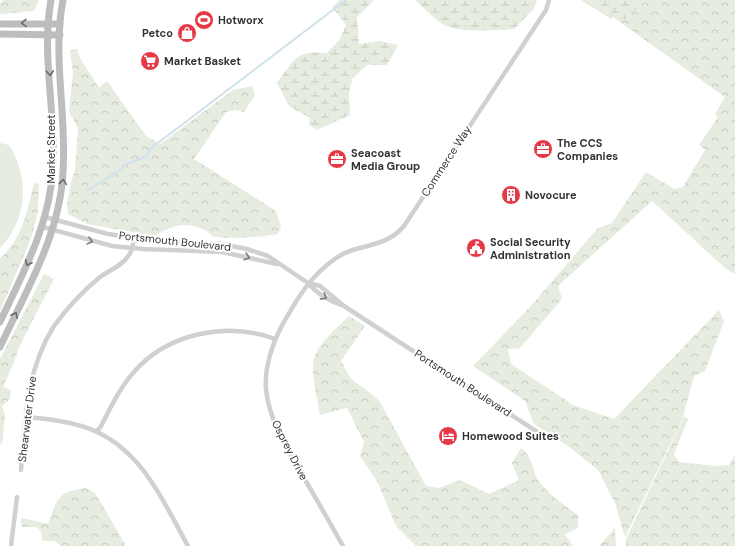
<svg xmlns="http://www.w3.org/2000/svg" width="735" height="546" font-family="'DM Sans',sans-serif">
<defs>
<pattern id="forest-crowns" width="20" height="18" patternUnits="userSpaceOnUse"><rect width="20" height="18" fill="#e6ecdf"/><path d="M2 6a3 3 0 1 1 6 0M12 15a3 3 0 1 1 6 0" fill="none" stroke="#c6cbc0"/></pattern>
<pattern id="wetland-marsh" width="20" height="14" patternUnits="userSpaceOnUse"><rect width="20" height="14" fill="#e6ecdf"/><path d="M1 5h8M5 5V1M11 12h8M15 12V8" fill="none" stroke="#c6cbc0"/></pattern>
</defs>
<rect width="100%" height="100%" fill="#fff"/>
<!-- green -->
<path fill="#e6ecdf" d="M0 143 9 145C30 178 27 220 0 248Z"/>
<!-- forest -->
<g fill="url(#forest-crowns)">
<polygon points="4,0 39,0 34,11 0,14 0,3"/>
<polygon points="581,0 587,0 624,20 646,0 735,0 735,274 725,268 652,201 558,286 562,299 520,348 508,349 511,364 573,405 614,419 719,310 724,321 705,371 694,376 682,420 625,537 615,503 598,470 568,446 534,424 525,401 473,366 530,307 598,228 612,223 646,172 674,189 683,187 705,150 699,145 718,117 715,114 725,97 613,17 611,19"/>
<path d="M77 49 80 58 99 88 107 81 146 136 160 144 233 90 252 86 255 95 244 112 235 110 226 112 194 159 276 211 281 227 278 234C262 237 231 239 215 237 211 236 209 232 205 230 185 221 173 225 155 236L87 224 68 214 67 204 71 182 75 170 78 128 69 112 73 72 70 50Z"/>
<path d="M34 183 39 184 38 211 31 239 0 311V259C24 235 26 215 34 183Z"/>
<path d="M44 274 54 279C44 299 33 319 23 339 16 355 11 371 3 387L11 390 10 399 2 406 5 415 2 444 0 443V359Z"/>
<path d="M349 316 365 326 341 361 351 379 373 395 380 402 426 486 439 488 460 480 489 494 519 480 512 463 521 448C532 456 532 469 538 480 546 492 566 507 578 515V528L565 534 573 546H416L396 526 377 481 360 456 364 442 347 408 320 415C318 402 310 372 314 359 319 342 337 328 349 316Z"/>
<polygon points="684,417 688,419 674,454 679,462 716,466 729,465 735,454 735,546 626,546 626,539"/>
<path d="M86 488 95 493 100 501 126 546H61L55 541H42L41 531 37 527H22L21 520 22 518 48 524C58 498 57 492 86 488Z"/>
<polygon points="615,528 616,546 599,546"/>
</g>
<!-- wetland -->
<g fill="url(#wetland-marsh)">
<path d="M340 0H374L357 17 359 44 380 41 398 45 387 65H367L352 79 349 94 350 115 317 130 309 125 310 118 289 106 277 83C295 59 295 50 327 53L340 39 346 25 332 7Z"/>
<path d="M415 0H537L534 9 514 29C493 30 466 33 446 26 437 22 423 7 415 0Z"/>
<polygon points="587,0 646,0 624,20"/>
</g>
<g fill="none" stroke-linecap="round" stroke-linejoin="round">
<!-- stream -->
<polyline stroke="#cfe2ee" stroke-width="2" points="88,190 117,172 128,163 146,157 150,149 346,0"/>
<!-- street -->
<g stroke="#d0d0d0" stroke-width="4.5">
<polyline points="45,217 108,234 157,241 221,244 247,249 268,256 308,283 320,286 344,306 542,435"/>
<polyline points="43,227 112,246 143,249 222,252 277,264"/>
<path d="M308 283C317 294 328 300 341 305"/>
<path d="M26 417C49 419 76 422 97 432 144 454 164 503 188 546"/>
<path d="M96 431 100 428C110 409 119 389 133 373 167 333 227 321 275 339"/>
<path d="M21 470C25 420 26 370 54 326 67 308 83 291 100 277 110 270 122 266 129 255 133 250 133 244 134 238"/>
<polyline points="11,546 17,497"/>
<path d="M343 546C330 523 317 500 304 478 288 450 269 421 266 389 264 364 275 336 288 315 299 296 310 279 327 265 334 259 341 254 350 251 370 244 389 244 404 226L546 10 549 0"/>
</g>
<!-- secondary -->
<g stroke="#bdbdbd" stroke-width="7">
<polyline points="0,24 60,24"/>
<polyline points="0,34 60,35"/>
<path d="M0 322C24 271 50 224 53 167 56 112 41 55 51 0"/>
<path d="M0 347C26 291 60 235 63 172 67 115 52 56 63 0"/>
</g>
</g>
<!-- one-way arrows -->
<defs><path id="oneway-chevron" d="M-2-3.5L2.5 0L-2 3.5" fill="none" stroke-width="1.6" stroke-linecap="round" stroke-linejoin="round"/></defs>
<g stroke="#6a6a6a">
<use href="#oneway-chevron" transform="translate(24 23) rotate(178)"/>
<use href="#oneway-chevron" transform="translate(50 73) rotate(87)"/>
<use href="#oneway-chevron" transform="translate(63 182) rotate(-84)"/>
<use href="#oneway-chevron" transform="translate(28 263) rotate(115)"/>
<use href="#oneway-chevron" transform="translate(15 315) rotate(-65)"/>
</g>
<g stroke="#7a7a7a">
<use href="#oneway-chevron" transform="translate(90 241) rotate(15)"/>
<use href="#oneway-chevron" transform="translate(247 257) rotate(16)"/>
<use href="#oneway-chevron" transform="translate(324 297) rotate(33)"/>
</g>
<!-- icons -->
<defs>
<g id="stadium-disc" transform="scale(1)"><circle r="9.5" fill="#e63946" stroke="#fff"/><path d="M0-5a6.5 5 0 1 0 0 10a6.5 5 0 1 0 0-10ZM-3.5-1.8h7v3.6h-7Z" fill="#fff"/></g>
<g id="shop-disc" transform="scale(1)"><circle r="9.5" fill="#e63946" stroke="#fff"/><path d="M-5-2.5h2.3a2.7 3.5 0 0 1 5.4 0H5L5.5 6h-11ZM-1.5-2.5h3a1.5 2.3 0 0 0-3 0Z" fill="#fff"/></g>
<g id="supermarket-disc" transform="scale(1)"><circle r="9.5" fill="#e63946" stroke="#fff"/><path d="M-6-5.5h2.5l.6 2H6L4.5 2H-2.5L-4.4-4H-6ZM-1.5 3.2a1.3 1.3 0 1 0 .1 0ZM3 3.2a1.3 1.3 0 1 0 .1 0Z" fill="#fff"/></g>
<g id="office-disc" transform="scale(1)"><circle r="9.5" fill="#e63946" stroke="#fff"/><path d="M-6-3h4V-5.5h4V-3h4V5H-6ZM-1-4.5V-3h2v-1.5ZM-6 0V1H6V0Z" fill="#fff"/></g>
<g id="building-disc" transform="scale(1)"><circle r="9.5" fill="#e63946" stroke="#fff"/><path d="M-4-6H4V6H1V3H-1V6H-4ZM-2.5-4.3h1.7v1.8h-1.7ZM.8-4.3h1.7v1.8H.8ZM-2.5-1h1.7V.8h-1.7ZM.8-1h1.7V.8H.8Z" fill="#fff"/></g>
<g id="civic-disc" transform="scale(1)"><circle r="9.5" fill="#e63946" stroke="#fff"/><path d="M-.6-6.5H3V-4.5H.6V-3L4-1V1h2V6H-6V1h2V-1L-.6-3ZM-1.2 2.5V6h2.4V2.5Z" fill="#fff"/></g>
<g id="hotel-disc" transform="scale(1)"><circle r="9.5" fill="#e63946" stroke="#fff"/><path d="M-6-4.5h1.5V1H6V5H4.5V3h-9V5H-6ZM-4 0a1.8 1.8 0 1 1 3.6 0ZM.5 0V-2.5h3Q6-2.5 6 0Z" fill="#fff"/></g>
</defs>
<g fill-rule="evenodd">
<use href="#stadium-disc" x="204" y="20"/>
<use href="#shop-disc" x="187" y="33"/>
<use href="#supermarket-disc" x="150" y="61"/>
<use href="#office-disc" x="543" y="149"/>
<use href="#office-disc" x="337" y="159"/>
<use href="#building-disc" x="511" y="195"/>
<use href="#civic-disc" x="476" y="248"/>
<use href="#hotel-disc" x="448" y="436"/>
</g>
<g text-anchor="middle" dominant-baseline="central" stroke-width="4" stroke-linejoin="round" paint-order="stroke">
<!-- poi labels -->
<g font-size="11" font-weight="bold" fill="#333" stroke="#fff" text-anchor="start">
<text x="218" y="20">Hotworx</text>
<text x="173" y="33" text-anchor="end">Petco</text>
<text x="164" y="61">Market Basket</text>
<text x="557" y="143">The CCS<tspan x="557" dy="13">Companies</tspan></text>
<text x="351" y="153">Seacoast<tspan x="351" dy="13">Media Group</tspan></text>
<text x="525" y="195">Novocure</text>
<text x="490" y="242">Social Security<tspan x="490" dy="13">Administration</tspan></text>
<text x="462" y="436">Homewood Suites</text>
</g>
<!-- street labels -->
<g font-size="11" fill="#333" stroke="#fff">
<text transform="translate(51 149) rotate(-90)">Market Street</text>
<text transform="translate(446 161) rotate(-57)">Commerce Way</text>
<text transform="translate(175 241) rotate(6)">Portsmouth Boulevard</text>
<text transform="translate(463 383) rotate(33)">Portsmouth Boulevard</text>
<text transform="translate(27 419) rotate(-83)">Shearwater Drive</text>
<text transform="translate(290 450) rotate(63)">Osprey Drive</text>
</g>
</g>
</svg>
